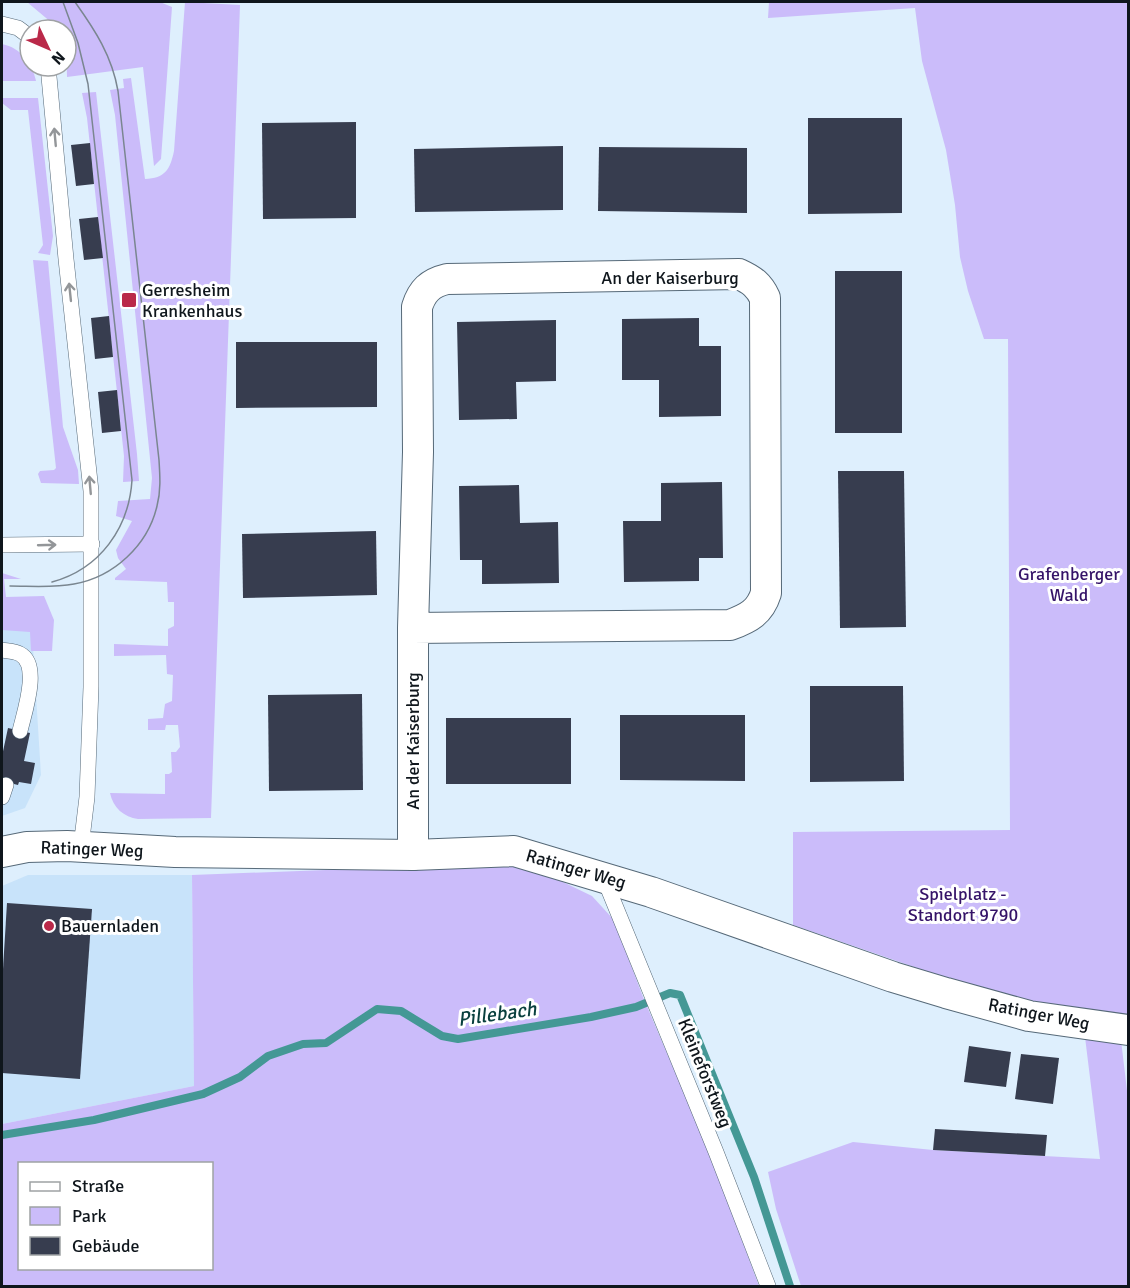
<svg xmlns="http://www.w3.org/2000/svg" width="1130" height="1288" font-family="Signika,sans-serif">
<rect width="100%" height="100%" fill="#deeffd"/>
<!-- built -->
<g fill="#c8e3fa">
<polygon points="2,627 32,631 41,775 25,808 2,816"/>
<polygon points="28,875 192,875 194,1086 2,1124 2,886"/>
</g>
<!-- green -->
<g fill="#cbbcfa" fill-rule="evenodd">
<polygon points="27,2 160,2 172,7 161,159 154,166 143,67 67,77 66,30 56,30 52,23"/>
<path d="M185 2 240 5 211 818 138 819C124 817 113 808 110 793L165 794V774H169L172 772 171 752H176L180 747 178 725H166L165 730H148V719L163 718 165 704 172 701 173 675 167 674 166 655 114 656V644L168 646V629L174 626V602H168L167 582 115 580V578L126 569 118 558 116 550 132 521 116 516 118 501 150 499 152 478 115 115 110 90 124 88 123 79 131 78 145 179C165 178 170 170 174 151Z"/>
<polygon points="769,2 1128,2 1128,1027 1038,1010 793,925 793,832 1010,830 1008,339 984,339 968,291 960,257 955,205 946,150 922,61 915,8 768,18"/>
<path d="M2 44C21 48 32 63 36 81H2Z"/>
<polygon points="96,92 137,454 139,481 123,482 124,456 87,118 82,93"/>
<polygon points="3,98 38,98 53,236 50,255 38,253 43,245 28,110 11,110 2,103"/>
<polygon points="33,260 48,261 63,427 78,470 79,484 41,483 38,474 40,471 54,470 56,468"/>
<polygon points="2,573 21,579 4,579 6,597 44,596 54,620 52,651 31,651 30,632 2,630"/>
<path d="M508 863 536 869 592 896 614 920 643 997 710 1154 759 1286H2V1124L194 1086 192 875ZM20 1164H212V1268H20Z"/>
<polygon points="1085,1037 1121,1040 1128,1099 1128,1286 801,1286 776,1209 768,1172 853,1142 933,1150 1100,1159"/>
</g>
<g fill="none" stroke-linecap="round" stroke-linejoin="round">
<!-- stream -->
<polyline stroke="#449895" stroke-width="8" points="2,1135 94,1120 203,1094 240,1077 268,1056 303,1044 326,1043 377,1009 401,1011 442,1036 458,1039 591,1017 636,1007 670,993 680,995 754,1177 790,1286"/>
</g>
<!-- building -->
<g fill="#373d4f">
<polygon points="808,118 902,118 902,213 808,214"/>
<polygon points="356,122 356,218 263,219 262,123"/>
<polygon points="90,143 94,184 76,186 71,145"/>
<polygon points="563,146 563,210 415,212 414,149"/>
<polygon points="599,147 747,148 747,213 598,211"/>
<polygon points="98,217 103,258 84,260 79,219"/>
<rect x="835" y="271" width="67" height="162"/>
<polygon points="109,316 113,357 95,359 91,318"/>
<polygon points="699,318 699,346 721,346 721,416 659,417 659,380 622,380 622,319"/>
<polygon points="556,320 556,381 516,382 517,419 459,420 457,322"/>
<polygon points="236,342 377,342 377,407 236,408"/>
<polygon points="117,390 121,431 102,433 98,392"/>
<polygon points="838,471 904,471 906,627 840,628"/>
<polygon points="722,482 723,558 699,558 699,581 624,582 623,521 661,521 661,483"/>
<polygon points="519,485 520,523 558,522 559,583 482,584 482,560 460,560 459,486"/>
<polygon points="376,531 377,595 243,598 242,534"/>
<polygon points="810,686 903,686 904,781 810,782"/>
<polygon points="362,694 363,790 269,791 268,695"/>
<polygon points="620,715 745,715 745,781 620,780"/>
<rect x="446" y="718" width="125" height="66"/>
<polygon points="8,728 30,733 24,761 35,763 31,784 19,782 18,785 2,781 2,756"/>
<polygon points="7,903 92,909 80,1079 2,1073 2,985"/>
<polygon points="969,1046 1011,1052 1006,1087 964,1082"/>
<polygon points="1021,1054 1059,1058 1053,1104 1015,1099"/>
<polygon points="935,1129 1047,1135 1045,1156 933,1150"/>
</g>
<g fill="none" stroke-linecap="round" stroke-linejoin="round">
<!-- lane casing -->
<g stroke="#566978" stroke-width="16">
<g id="lane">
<polyline points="2,24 18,28 30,37"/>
<polyline points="48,66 66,259 91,491 91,687 87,797 81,847"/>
<polyline points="2,545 92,544"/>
<path d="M2 650C7 651 15 651 20 654 41 665 24 713 20 731"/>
<polyline points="2,797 6,785"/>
<polyline points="603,876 716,1152 768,1286"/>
</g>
</g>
<!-- street casing -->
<g stroke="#566978" stroke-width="32">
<g id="street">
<polyline points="2,852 27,847 67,846 175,852 413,855 514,851 651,892 893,977 946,993 1029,1016 1128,1030"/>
<path d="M413 855V628L418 452 417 307C422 291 430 283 447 279L739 274C752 280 759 285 765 298L766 593C760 612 749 618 730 625L413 628"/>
</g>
</g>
<!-- lane -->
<use href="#lane" stroke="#fff" stroke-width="15"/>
<!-- street -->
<use href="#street" stroke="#fff" stroke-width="30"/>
<!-- tram -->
<g stroke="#7a8690" stroke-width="1.5">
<path d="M52 582C100 569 129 528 132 480L88 84 78 43 63 2"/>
<path d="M10 586C31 586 54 588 74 584 114 577 148 545 157 506 161 491 160 476 159 460L118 91C112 56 95 30 75 2"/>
</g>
</g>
<!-- one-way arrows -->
<defs><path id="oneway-shaft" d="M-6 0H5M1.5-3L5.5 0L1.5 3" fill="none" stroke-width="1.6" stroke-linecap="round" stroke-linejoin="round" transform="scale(1.5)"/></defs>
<g stroke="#939699">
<use href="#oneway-shaft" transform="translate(55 137) rotate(-95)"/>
<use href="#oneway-shaft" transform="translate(70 292) rotate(-96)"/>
<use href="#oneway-shaft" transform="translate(90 485) rotate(-95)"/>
<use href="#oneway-shaft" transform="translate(47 545) rotate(-2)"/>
</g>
<!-- markers -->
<g fill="#ba2949" stroke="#fff" stroke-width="2">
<rect x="121" y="292" width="16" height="16" rx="3"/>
<circle cx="49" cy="926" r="6"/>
</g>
<g text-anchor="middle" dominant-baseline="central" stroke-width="6" stroke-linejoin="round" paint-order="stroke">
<!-- street labels -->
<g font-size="18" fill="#0f161c" stroke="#fff">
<text x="670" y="278">An der Kaiserburg</text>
<text transform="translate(413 741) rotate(-90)">An der Kaiserburg</text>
<text transform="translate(92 849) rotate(2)">Ratinger Weg</text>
<text transform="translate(576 869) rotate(16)">Ratinger Weg</text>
<text transform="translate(1039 1014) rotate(11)">Ratinger Weg</text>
<text transform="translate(705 1073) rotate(68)">Kleineforstweg</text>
</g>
<!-- poi labels -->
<g font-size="18" fill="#0f161c" stroke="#fff" text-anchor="start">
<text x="142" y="290">Gerresheim<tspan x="142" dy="21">Krankenhaus</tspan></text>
<text x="61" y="926">Bauernladen</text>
</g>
<!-- park labels -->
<g font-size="18" fill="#351368" stroke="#fff">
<text x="1069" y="574">Grafenberger<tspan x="1069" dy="21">Wald</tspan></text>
<text x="963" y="894">Spielplatz -<tspan x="963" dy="21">Standort 9790</tspan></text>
</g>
<!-- water labels -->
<g font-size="20" font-style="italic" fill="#09403e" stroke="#fff">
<text transform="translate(497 1014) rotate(-8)">Pillebach</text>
</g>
</g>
<!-- border -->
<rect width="1130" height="1288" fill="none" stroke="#0f161c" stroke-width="6"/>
<!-- legend -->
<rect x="18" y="1162" width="195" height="108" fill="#ffffff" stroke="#9fa2a4" stroke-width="1.5"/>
<rect x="30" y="1182" width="30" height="9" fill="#ffffff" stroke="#9fa2a4" stroke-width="1.5"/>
<text x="72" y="1192" font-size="18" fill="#0f161c">Straße</text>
<rect x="30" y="1207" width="30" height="18" fill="#cbbcfa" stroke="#9fa2a4" stroke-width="1.5"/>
<text x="72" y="1222" font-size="18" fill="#0f161c">Park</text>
<rect x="30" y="1237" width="30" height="18" fill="#373d4f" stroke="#9fa2a4" stroke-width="1.5"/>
<text x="72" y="1252" font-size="18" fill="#0f161c">Gebäude</text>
<!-- north arrow -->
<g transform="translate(48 48) rotate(134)"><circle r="28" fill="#ffffff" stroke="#9fa2a4" stroke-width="1.5"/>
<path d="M0-4.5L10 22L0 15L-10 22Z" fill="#ba2949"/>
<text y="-9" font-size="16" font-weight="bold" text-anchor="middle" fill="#0f161c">N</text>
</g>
</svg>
